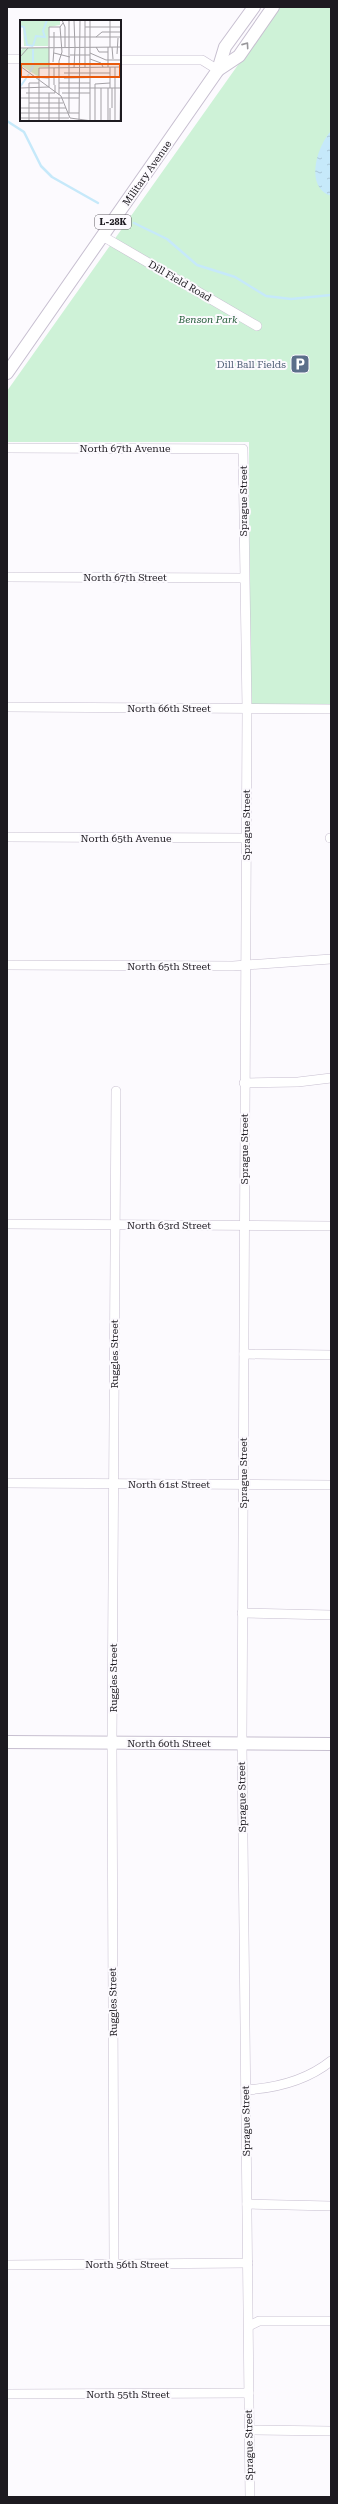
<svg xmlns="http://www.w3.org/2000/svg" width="338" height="2504" font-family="'Roboto Serif',serif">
<defs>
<pattern id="water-ripples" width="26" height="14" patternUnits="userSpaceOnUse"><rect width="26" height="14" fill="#c6e9fa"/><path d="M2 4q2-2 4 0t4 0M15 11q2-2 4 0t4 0" fill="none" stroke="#aac7d6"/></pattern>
</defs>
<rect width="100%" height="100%" fill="#fcfafe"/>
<!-- park -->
<polygon fill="#cef2d7" points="279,7 331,7 331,704 250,704 249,442 7,442 7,391"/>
<!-- water -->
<path fill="url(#water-ripples)" d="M331 131V196C304 187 317 146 331 131Z"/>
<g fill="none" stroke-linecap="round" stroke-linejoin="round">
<!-- stream -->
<g stroke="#c6e9fa" stroke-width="2.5">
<polyline points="7,121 24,132 41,166 52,177 98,203"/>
<polyline points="134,223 167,239 197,265 235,277 266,296 291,299 331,295"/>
</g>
<!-- minor casing -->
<g stroke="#c7bfd0" stroke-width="10">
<g id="minor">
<polyline points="7,59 21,59"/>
<polyline points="120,60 202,60 218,70"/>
<polyline points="104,237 257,326"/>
<polyline points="7,448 243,449 247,709 242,1744 250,2497"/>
<polyline points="7,577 243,578"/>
<polyline points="7,707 331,709"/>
<polyline points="7,837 245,838"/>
<polyline points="330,838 331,838"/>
<polyline points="7,965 233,966 331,959"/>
<polyline points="244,1083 298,1082 331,1078"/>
<polyline points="7,1224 331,1226"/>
<polyline points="244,1354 331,1355"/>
<polyline points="7,1483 331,1485"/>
<polyline points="242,1613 331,1615"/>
<path d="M246 2090C277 2088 306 2081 331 2061"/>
<polyline points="247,2204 331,2206"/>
<polyline points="114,2264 112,1743 116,1091"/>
<polyline points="7,2265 248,2263"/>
<polyline points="249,2326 259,2321 331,2321"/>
<polyline points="7,2394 249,2393"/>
<polyline points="249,2430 331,2431"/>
</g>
</g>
<!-- major casing -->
<g stroke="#c7bfd0" stroke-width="14">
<g id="major">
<polyline points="218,70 239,56 273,7"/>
<polyline points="7,373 218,70 225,47 254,7"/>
<polyline points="7,1742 331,1744"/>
</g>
</g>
<!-- minor -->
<use href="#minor" stroke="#fff" stroke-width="9"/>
<!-- major -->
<use href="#major" stroke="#fff" stroke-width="12"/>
</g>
<!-- one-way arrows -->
<defs><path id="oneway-chevron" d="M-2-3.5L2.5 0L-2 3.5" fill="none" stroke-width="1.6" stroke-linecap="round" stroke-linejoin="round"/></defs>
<use stroke="#99989b" href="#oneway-chevron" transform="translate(246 45) rotate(-55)"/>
<!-- icons -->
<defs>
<g id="parking-square" transform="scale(1)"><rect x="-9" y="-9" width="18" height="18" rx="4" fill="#5c6f8a" stroke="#fcfafe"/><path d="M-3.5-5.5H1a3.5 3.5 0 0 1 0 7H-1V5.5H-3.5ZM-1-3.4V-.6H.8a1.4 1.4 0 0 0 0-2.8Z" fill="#fff"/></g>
</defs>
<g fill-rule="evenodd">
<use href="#parking-square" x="300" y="364"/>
</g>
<g text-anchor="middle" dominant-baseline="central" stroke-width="4" stroke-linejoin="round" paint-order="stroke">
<!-- shield labels -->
<rect fill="#fcfafe" stroke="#605d63" stroke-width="1" x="95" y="215" width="36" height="14" rx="3"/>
<g font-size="9" font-weight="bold" fill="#1d1a20">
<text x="113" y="222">L-28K</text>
</g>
<!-- street labels -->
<g font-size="10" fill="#1d1a20" stroke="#fcfafe">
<text transform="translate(147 173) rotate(-55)">Military Avenue</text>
<text transform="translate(180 281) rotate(30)">Dill Field Road</text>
<text x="125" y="448">North 67th Avenue</text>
<text transform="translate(243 501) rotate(-90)">Sprague Street</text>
<text x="125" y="577">North 67th Street</text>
<text x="169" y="708">North 66th Street</text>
<text transform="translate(246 825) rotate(-90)">Sprague Street</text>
<text x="126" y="838">North 65th Avenue</text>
<text x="169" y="966">North 65th Street</text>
<text transform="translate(244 1149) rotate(-90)">Sprague Street</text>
<text x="169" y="1225">North 63rd Street</text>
<text transform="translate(114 1354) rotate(-90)">Ruggles Street</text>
<text transform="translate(243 1473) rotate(-90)">Sprague Street</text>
<text x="169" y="1484">North 61st Street</text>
<text transform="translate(113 1678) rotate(-90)">Ruggles Street</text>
<text x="169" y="1743">North 60th Street</text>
<text transform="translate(242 1797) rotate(-91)">Sprague Street</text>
<text transform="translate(113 2002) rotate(-91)">Ruggles Street</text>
<text transform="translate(246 2121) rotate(-91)">Sprague Street</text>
<text x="127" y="2264">North 56th Street</text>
<text x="128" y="2394">North 55th Street</text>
<text transform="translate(249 2445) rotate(-91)">Sprague Street</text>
</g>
<!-- park labels -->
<g font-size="10" font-style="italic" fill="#215a36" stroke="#fcfafe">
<text x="208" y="319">Benson Park</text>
</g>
<!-- service labels -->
<g font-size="10" fill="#4e5e75" stroke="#fcfafe" text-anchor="end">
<text x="286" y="364">Dill Ball Fields</text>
</g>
</g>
<!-- overview -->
<g transform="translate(20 20)">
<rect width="101" height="101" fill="#fcfafe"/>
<path d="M0 0H40V5L29 7 28 26H4L3 7 0 6Z" fill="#cef2d7"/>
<path d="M3 28H29V47H19V57L0 45V32Z" fill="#cef2d7"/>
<path fill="none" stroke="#c6e9fa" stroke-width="2" d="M0 6 4 7 7 25 13 26M13 26 16 16 25 17 23 11 27 0M10 52 13 46V29M0 67 9 54"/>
<path fill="none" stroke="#a3a0a5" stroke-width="1" d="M42 0 45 7V27M54 0 55 27M65 7H101M29 17H101M76 17 82 12H101M34 27V12M65 27V0M76 27 79 32H88M90 27V0M92 27 93 39M0 28 101 27M34 33 50 37M70 33 86 40H101M97 34 98 18M50 35H70M0 37 8 28M70 39 81 43 83 47M33 42 34 28M0 46 41 76 50 98 72 101M88 47V27M90 47V68M95 47V101M54 48 55 28M65 48V28M44 53H90M9 57 29 58M44 58 101 57M39 63H70M34 65V48M0 68 29 67V7H40M39 68H101M92 68V88M6 73H35V65M42 73H70M39 75V41L42 32 40 7 43 3M0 78H59M9 83H43M0 88H46M90 88V101M0 93H59M49 93V0M0 98H49M70 100V0M9 101V63H19M19 101V48L101 47M29 101V73M39 101V78M59 101 60 0M75 101V64L90 63M81 101V68M88 101V68M100 101 101 44"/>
<path fill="#e8590c" fill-opacity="0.15" stroke="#e8590c" stroke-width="2" d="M1 44H100V57H1Z"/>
<rect width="101" height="101" fill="none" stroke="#1d1a20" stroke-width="2"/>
</g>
<!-- border -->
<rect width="338" height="2504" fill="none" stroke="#1d1a20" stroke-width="16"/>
</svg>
